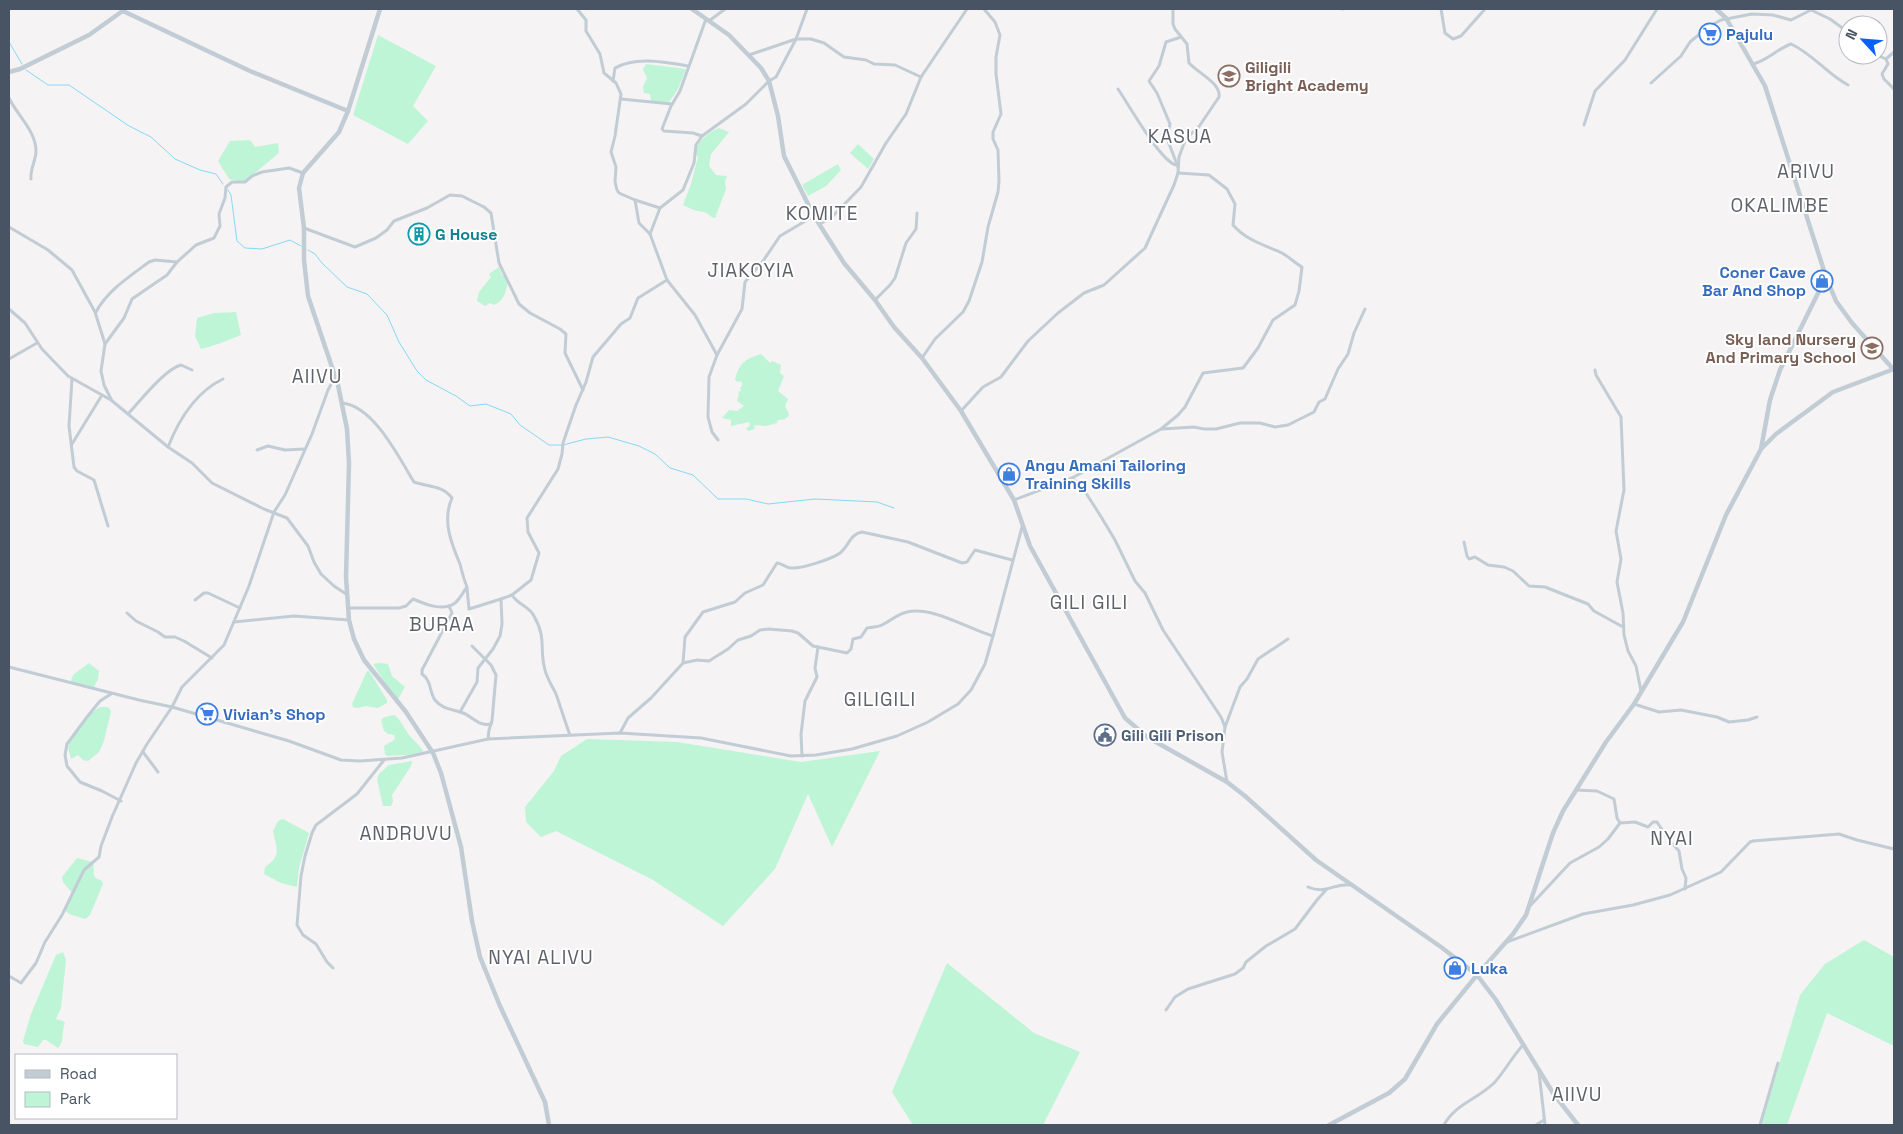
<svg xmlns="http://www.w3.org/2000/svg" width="1903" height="1134" font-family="'Space Grotesk',sans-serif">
<rect width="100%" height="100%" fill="#f5f3f3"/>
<!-- green -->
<g fill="#bef5d7">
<polygon points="378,35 436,66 413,106 428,121 408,144 353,115"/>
<polygon points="646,64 686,69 678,89 669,102 651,102 650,94 644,93 643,87 647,78 643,69"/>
<path d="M719 128 729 132 711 154 709 166 716 175 727 176 725 182 726 189 715 218C709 217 709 213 704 212 696 211 691 209 683 205L691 184 698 157 695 153C698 141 707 133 719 128Z"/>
<polygon points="250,140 255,147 278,143 279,153 244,182 229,179 218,161 230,141"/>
<polygon points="858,144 874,159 868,169 850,153"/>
<polygon points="838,164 841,170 826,186 808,196 802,185"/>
<path d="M499 267 502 275 508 277C507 288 506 300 494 305L490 303 485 306 477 301 479 292 491 277 489 274Z"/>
<path d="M236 312 241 335C228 340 215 346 201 349L195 336 197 318 214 313Z"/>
<path d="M761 354 770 363 772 361 781 365 780 373 784 376 778 391 788 399 785 406 789 414C788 419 783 420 778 420L777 423 766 426 755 425 754 429 749 431 746 429 750 425 749 422 731 426V420L722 418 729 410 737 411 744 406 737 401 739 394 738 392 741 391 740 388 743 384 740 381 738 382 735 380C739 363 745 359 761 354Z"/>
<polygon points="89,663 99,671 98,679 94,687 73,683 71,681 73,675"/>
<polygon points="381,663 388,664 392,676 405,687 397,701 373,664"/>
<polygon points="367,671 369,671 387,700 387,703 378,708 366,706 358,708 353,707 352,704"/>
<polygon points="100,707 108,707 111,711 104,741 99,752 88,761 83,760 78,755 71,759 68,748 69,743 91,713"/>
<path d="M394 715C401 720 404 728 409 735 414 741 419 744 423 751L422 754 387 756 385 754 384 746 394 740 395 738 394 735 388 734 384 731 381 720 385 717Z"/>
<polygon points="587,739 677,742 801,762 880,751 832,847 808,794 775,869 723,926 653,880 556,831 541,837 526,822 525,807 554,771 561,756"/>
<polygon points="412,761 411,766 392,795 393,801 391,806 383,806 377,779 379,774 389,765"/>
<path d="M283 819 309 833 299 868 297 887 281 883 264 874 265 867C283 855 276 848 273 831L278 821Z"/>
<path d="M77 858 93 862C96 874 89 876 102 881L103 884 90 915 85 919 69 914 65 910 72 893 63 882 62 877Z"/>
<polygon points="1864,940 1894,957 1894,1046 1827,1013 1787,1125 1761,1125 1800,995 1825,964"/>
<path d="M63 952 66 960 61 1008 56 1019 63 1021 65 1023C61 1032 65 1041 58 1048L46 1040H43L38 1047 24 1044 23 1041 31 1014 56 955Z"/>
<polygon points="947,963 1034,1033 1080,1052 1043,1125 913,1125 892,1092"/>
</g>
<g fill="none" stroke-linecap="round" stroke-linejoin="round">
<!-- stream -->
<g stroke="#87d8f6" stroke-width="1">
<polyline points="9,42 22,64"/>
<polyline points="26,70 48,85 69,85 129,126 151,137 175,159 200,170 216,174 223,184"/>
<polyline points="228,190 231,195 237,241 245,248 262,249 290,240 301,246"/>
<polyline points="308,250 315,254 322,263 347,287 367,294 387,315 399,342 417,371 426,380 456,396 470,406 486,404 511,414 520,425 549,445 563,445 586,439 608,437 639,446 655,454 670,468 693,475 718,499 746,499 768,504 815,499 877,502 894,508"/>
</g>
<!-- minor -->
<g stroke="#c2ccd5" stroke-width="3">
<polyline points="577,9 586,20 586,31 600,54 604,73 616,83 621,94 615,136 611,152 616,167 615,182 617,190 619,193 635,200 639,223 650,234"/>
<polyline points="1342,9 1343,9"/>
<polyline points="1441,9 1445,33 1453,39 1461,36 1485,9"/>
<polyline points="709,21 725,9"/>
<polyline points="749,55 796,39 811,39 824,43 844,57 866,60 874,64 895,65 921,77"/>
<polyline points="1877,55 1886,59 1894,52"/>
<polyline points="1886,59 1888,64 1882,74 1884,79 1894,89"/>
<path d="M1753 64C1768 60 1777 49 1791 44 1813 54 1827 74 1848 85"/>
<path d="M613 81 615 68C636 56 665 62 688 66"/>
<polyline points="1651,83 1681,56 1690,42 1708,27 1721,20 1752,14 1773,15 1791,20 1811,10 1830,19 1848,32"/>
<path d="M1118 89C1129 105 1160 161 1176 165"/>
<path d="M9 98C17 115 36 131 36 151 36 161 30 168 31 179"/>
<polyline points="621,99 672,104"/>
<polyline points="1584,125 1595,91 1625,60 1657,9"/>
<polyline points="702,136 693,133 664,131 662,129 671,106 680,91 706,19"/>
<polyline points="1178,167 1168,141 1168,133 1170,124 1157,93 1149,81 1159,66 1166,42 1181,37"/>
<polyline points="635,200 660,208"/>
<polyline points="820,224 832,217 861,187 886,143 906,114 921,77 967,9"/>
<polyline points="9,227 48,250 72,270 95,312 105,344"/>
<polyline points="304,228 355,247 376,238 387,230 394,221 427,208 450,195 462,196 484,207 491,213 499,263 519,304 530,313 560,329 566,334 565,353 583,390"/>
<polyline points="875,300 890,285 895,278 906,243 916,229 917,213"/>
<polyline points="9,309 25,323 42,349 68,376 111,400 168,447 192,463 212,483 264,509 287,518 308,546 314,562 321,574 334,586 346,594"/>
<path d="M96 312C107 291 130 276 149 262L155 260 177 262"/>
<polyline points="717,355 695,315 667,280 650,234 660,208 683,190 694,163 696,145 702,136 746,104 769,81 776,77 796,39 807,9"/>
<polyline points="922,358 935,339 963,312 969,301 982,262 988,227 998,192 999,181 998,150 993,139 993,132 1001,114 996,74 996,57 1000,35 995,22 984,9"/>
<polyline points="9,359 37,343"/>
<polyline points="1595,370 1596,375 1621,417 1624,490 1616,531 1621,559 1617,582 1623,613 1624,635 1628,651 1636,666 1641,691"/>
<polyline points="72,379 69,426 74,467 77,471 94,480 108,526"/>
<polyline points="111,399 104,385 101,371 105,344 124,318 132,299 167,275 177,262 196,245 214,238 220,226 219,214 225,198 226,187 232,182 245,182 252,176 262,172 289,168 303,173"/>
<path d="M342 403C374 406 399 458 414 482 428 487 442 485 452 498 442 520 451 543 460 564 462 572 464 580 467 587 463 592 460 599 455 603 443 612 425 604 413 599L406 606 399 608H348"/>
<path d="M961 411 983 387 1001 377 1028 341 1058 313 1084 293 1104 285 1145 248 1174 185 1178 173 1179 157 1186 138 1198 128 1219 97C1221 83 1198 73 1189 63L1187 44 1175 29 1173 24V9"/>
<path d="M128 414C140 401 165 369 181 365L192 370"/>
<polyline points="1162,429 1194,427 1204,429 1216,429 1240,423 1260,423 1275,427 1288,425 1314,412 1319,402 1325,399 1328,392 1338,369 1348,354 1354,333 1365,309"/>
<polyline points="718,440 712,432 708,417 709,377 717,355 742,309 745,282 763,261 780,236 814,216"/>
<polyline points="72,444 102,395"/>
<path d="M168 447C179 419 196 392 223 379"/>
<polyline points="257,450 268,446 285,450 305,449"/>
<path d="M1072 478 1161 429 1178 415 1185 407 1203 373 1243 368 1258 348 1273 320 1295 305 1299 291 1302 267C1295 263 1289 257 1282 253 1264 245 1246 240 1233 225L1235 204 1227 189 1209 175 1178 173"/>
<polyline points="1014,500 1072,478 1082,487 1100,515 1115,540 1135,581 1145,593 1163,630 1221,717 1225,727 1222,752 1227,782"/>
<polyline points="1464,542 1467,556 1469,559 1475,557 1488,565 1504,567 1513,571 1529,586 1545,587 1588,604 1594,611 1623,627"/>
<polyline points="467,588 469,609 501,599"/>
<polyline points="195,600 204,593 208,593 240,608"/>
<path d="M449 606 452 613 422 670V674C432 681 429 692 435 700 443 710 453 709 463 713 473 717 480 727 491 724"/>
<polyline points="127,613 136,621 158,632 165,637 175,637 184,641 212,658"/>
<polyline points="234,622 294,616 349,620"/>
<polyline points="472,646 491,665 496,675 492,721 489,730 488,739"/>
<path d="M683 663 697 660 709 661 728 649 738 640 751 636 760 630 769 629 792 631 798 633 813 646 847 653 851 649 853 639 861 637 867 628C872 627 878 627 882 625 891 621 897 614 907 612 933 606 968 629 993 636"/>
<polyline points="9,667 139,700 172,707 289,741 341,760 360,761 402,758 488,739 620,733 701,738 791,756 816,755 852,749 897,736 928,722 958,704 971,690 985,664 993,636 1022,527"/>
<polyline points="111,694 100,701 87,717 67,744 65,755 67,766 80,782 102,791 121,801"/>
<polyline points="1634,704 1659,712 1681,710 1717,717 1729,722 1748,720 1757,717"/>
<polyline points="460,712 477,682 478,668 493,649 500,636 502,624 501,599 512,595"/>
<polyline points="1225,727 1240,687 1247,679 1258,659 1288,639"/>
<path d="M620 733 628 718 651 698 683 663 685 637 703 612 735 602 745 593 763 585 777 563C782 563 785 568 791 568 801 569 832 559 840 553 849 546 850 534 862 532L908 542 962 563 967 562 975 550 1012 560"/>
<path d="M570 735C565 722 561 708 556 694 552 686 547 678 545 670 539 649 547 639 534 616 529 606 518 605 512 595L531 580 539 553 528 532 527 518 558 469 562 454 563 443 576 405 586 382 593 357 621 324 630 318 638 298 667 280"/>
<polyline points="143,752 158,772"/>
<polyline points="802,756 801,734 805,701 817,677 815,668 818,647"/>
<polyline points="1576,790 1597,791 1614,799 1617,818 1620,823"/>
<path d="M1308 887C1326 895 1333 883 1350 885"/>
<polyline points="1530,906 1570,863 1599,847 1608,839 1620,823 1635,822 1648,827 1653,822 1657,822 1669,840 1679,851 1682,869 1686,878 1685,889"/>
<polyline points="1507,942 1583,914 1633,905 1670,895 1721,872 1750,842 1753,841 1839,834 1857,840 1894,849"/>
<polyline points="333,968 327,962 316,944 303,935 297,925 301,876 305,856 312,833 316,825 357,794 384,760"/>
<polyline points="9,976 21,983 36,963 45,942 62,915 84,870 99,857 101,846 112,817 136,763 147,744 172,707 182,687 224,645 249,586 274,512 285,495 312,434 328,390 335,377"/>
<polyline points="1166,1010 1175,997 1188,989 1235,974 1243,968 1246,962 1266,946 1295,929 1317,900 1326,890"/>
<polyline points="1539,1072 1545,1125"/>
<path d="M1444 1125C1455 1104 1478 1099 1494 1083 1505 1071 1512 1057 1523 1045"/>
<polyline points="1536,1125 1544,1120"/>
<polyline points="1760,1125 1778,1063"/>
</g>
<!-- tertiary -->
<g stroke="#c2ccd5" stroke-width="4.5">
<polyline points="380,9 348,111 339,132 303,173 299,188 304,228 304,260 308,296 338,385 347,429 349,463 346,577 349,620 354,639 364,660 406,712 433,753 441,773 461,847 472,921 480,957 500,1006 545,1102 549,1125"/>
<polyline points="692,9 729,35 761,68 769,81 778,116 784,156 814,216 844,263 875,300 894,327 922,358 961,411 1014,500 1030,546 1125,718 1147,737 1227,782 1245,796 1316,860 1441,947 1477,975 1496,1000 1553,1093 1578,1125"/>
<polyline points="1716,9 1726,18 1765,86 1826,277 1836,301 1852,323 1894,370"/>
<polyline points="123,11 250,71 348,111"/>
<polyline points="9,72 20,69 89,35 124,10"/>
<polyline points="1762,448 1776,434 1833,392 1894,369"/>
<polyline points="1329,1125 1389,1093 1405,1079 1437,1024 1477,975 1513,934 1526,915 1553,833 1563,811 1606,742 1634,704 1683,622 1726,515 1761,449 1770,400 1780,370 1826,277"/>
</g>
</g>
<!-- icons -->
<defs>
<g id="supermarket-ring" transform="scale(1.125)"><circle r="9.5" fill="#fff" stroke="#3f7fe0" stroke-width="1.5"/><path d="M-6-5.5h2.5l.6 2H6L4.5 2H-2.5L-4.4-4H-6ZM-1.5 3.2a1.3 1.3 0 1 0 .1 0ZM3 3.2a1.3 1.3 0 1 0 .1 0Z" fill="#3f7fe0"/></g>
<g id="school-ring" transform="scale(1.125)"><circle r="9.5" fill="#fff" stroke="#8d6e63" stroke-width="1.5"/><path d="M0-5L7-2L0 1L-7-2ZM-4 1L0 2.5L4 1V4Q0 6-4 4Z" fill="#8d6e63"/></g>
<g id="building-ring" transform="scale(1.125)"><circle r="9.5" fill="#fff" stroke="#0f9aa8" stroke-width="1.5"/><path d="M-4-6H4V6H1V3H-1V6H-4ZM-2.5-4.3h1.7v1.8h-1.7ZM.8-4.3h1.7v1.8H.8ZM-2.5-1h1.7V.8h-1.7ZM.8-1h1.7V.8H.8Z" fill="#0f9aa8"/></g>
<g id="shop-ring" transform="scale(1.125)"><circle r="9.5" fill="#fff" stroke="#3f7fe0" stroke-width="1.5"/><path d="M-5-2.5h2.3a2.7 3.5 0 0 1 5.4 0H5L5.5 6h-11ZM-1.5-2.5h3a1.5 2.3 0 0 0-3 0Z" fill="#3f7fe0"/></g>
<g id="civic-ring" transform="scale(1.125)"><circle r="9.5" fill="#fff" stroke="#5c6f8a" stroke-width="1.5"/><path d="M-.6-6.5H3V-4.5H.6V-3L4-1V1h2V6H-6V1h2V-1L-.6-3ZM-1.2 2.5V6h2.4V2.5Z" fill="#5c6f8a"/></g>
</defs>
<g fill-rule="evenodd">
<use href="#supermarket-ring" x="1710" y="34"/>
<use href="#school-ring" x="1229" y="76"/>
<use href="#building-ring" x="419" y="234"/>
<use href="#shop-ring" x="1822" y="281"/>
<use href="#school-ring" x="1872" y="348"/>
<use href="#shop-ring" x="1009" y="474"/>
<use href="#supermarket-ring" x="207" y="714"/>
<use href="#civic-ring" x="1105" y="735"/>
<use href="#shop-ring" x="1455" y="968"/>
</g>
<g text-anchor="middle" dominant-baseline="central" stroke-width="4" stroke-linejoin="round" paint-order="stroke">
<!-- shop labels -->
<g font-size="16" font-weight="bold" fill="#366cbe" stroke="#fff" text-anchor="start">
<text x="1726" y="34">Pajulu</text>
<text x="1806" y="272" text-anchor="end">Coner Cave<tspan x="1806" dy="18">Bar And Shop</tspan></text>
<text x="1025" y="465">Angu Amani Tailoring<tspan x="1025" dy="18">Training Skills</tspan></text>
<text x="223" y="714">Vivian's Shop</text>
<text x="1471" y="968">Luka</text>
</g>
<!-- education labels -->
<g font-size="16" font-weight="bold" fill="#785e54" stroke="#fff" text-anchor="start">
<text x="1245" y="67">Giligili<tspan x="1245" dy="18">Bright Academy</tspan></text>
<text x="1856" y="339" text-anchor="end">Sky land Nursery<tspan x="1856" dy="18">And Primary School</tspan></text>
</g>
<!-- culture labels -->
<g font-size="16" font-weight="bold" fill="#0d838f" stroke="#fff" text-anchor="start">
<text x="435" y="234">G House</text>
</g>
<!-- service labels -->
<g font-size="16" font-weight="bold" fill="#4e5e75" stroke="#fff" text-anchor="start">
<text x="1121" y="735">Gili Gili Prison</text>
</g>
<!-- quarter labels -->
<g font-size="19" letter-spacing="1" fill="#5e6269" stroke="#fff">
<text x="1180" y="136">KASUA</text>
<text x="1806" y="171">ARIVU</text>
<text x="1780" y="205">OKALIMBE</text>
<text x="822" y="213">KOMITE</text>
<text x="751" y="270">JIAKOYIA</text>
<text x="317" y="376">AIIVU</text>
<text x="1089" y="602">GILI GILI</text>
<text x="442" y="624">BURAA</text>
<text x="880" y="699">GILIGILI</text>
<text x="406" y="833">ANDRUVU</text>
<text x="1672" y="838">NYAI</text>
<text x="541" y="957">NYAI ALIVU</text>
<text x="1577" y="1094">AIIVU</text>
</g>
</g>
<!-- border -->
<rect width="1903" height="1134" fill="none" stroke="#485463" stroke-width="20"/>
<!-- legend -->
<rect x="15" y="1054" width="162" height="65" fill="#ffffff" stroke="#b6bbc1"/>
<rect x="25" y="1070" width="25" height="8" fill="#c2ccd5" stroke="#b6bbc1"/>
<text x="60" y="1079" font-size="15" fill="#485463">Road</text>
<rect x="25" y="1092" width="25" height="15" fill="#bef5d7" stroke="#b6bbc1"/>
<text x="60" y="1104" font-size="15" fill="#485463">Park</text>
<!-- north arrow -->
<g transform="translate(1863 40) rotate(296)"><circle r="24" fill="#ffffff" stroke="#b6bbc1"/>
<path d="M0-4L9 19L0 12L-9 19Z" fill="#0761fa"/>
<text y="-8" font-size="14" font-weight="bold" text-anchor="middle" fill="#485463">N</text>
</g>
</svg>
